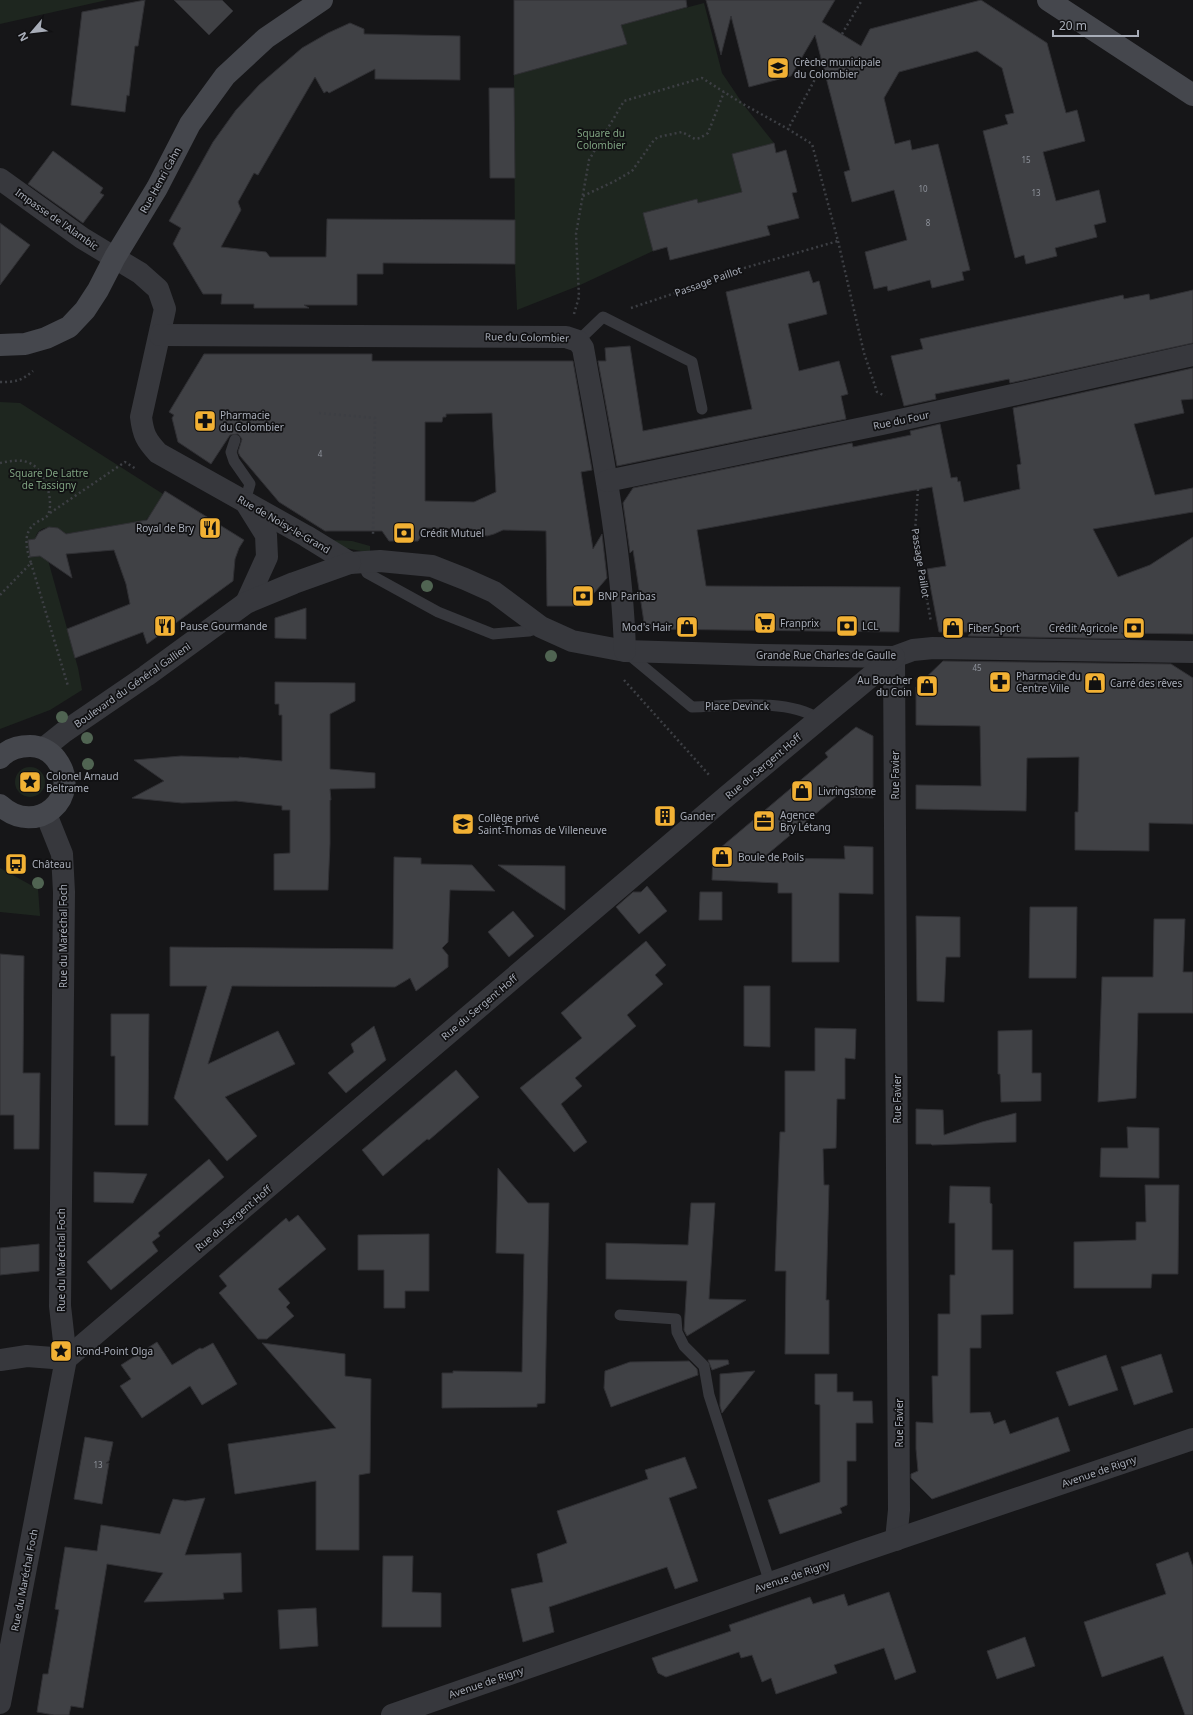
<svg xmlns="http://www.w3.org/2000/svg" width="1193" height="1715" font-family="'Noto Sans',sans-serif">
<rect width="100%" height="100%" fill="#161618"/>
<!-- green -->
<g fill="#1e261f">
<polygon points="0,0 107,0 0,24"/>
<polygon points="704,3 722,73 743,104 774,143 747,191 698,203 697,199 644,213 653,251 578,286 517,310 515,264 514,75 627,44 621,25"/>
<path d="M0 402 20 403 163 494 150 516 144 521 65 534C55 525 36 524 35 541 34 545 37 550 38 554L48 560 78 668 82 690 50 710 0 729Z"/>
<polygon points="331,540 352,541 370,546 370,553 341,547"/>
<circle cx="30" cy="782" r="15"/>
<polygon points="0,868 38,889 40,916 0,912"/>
</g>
<!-- building -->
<g fill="#404145" stroke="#303034" fill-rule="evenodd">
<polygon points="145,0 138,46 135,46 129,96 127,95 125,112 71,105 82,12"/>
<polygon points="174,0 222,0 233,11 209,35"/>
<polygon points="514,0 686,0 687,7 621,25 627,44 514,75"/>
<polygon points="706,0 835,0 822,22 861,46 870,29 981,0 1047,43 1066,113 1077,110 1085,141 1043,152 1056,201 1099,190 1106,222 1094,225 1097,237 1055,248 1057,256 1026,264 1024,255 1015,258 983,131 1008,124 1005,115 1014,113 1002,68 977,51 899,72 884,98 895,144 910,140 912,150 938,144 970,270 962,272 964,280 932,288 930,280 888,291 887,286 874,289 865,252 907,240 894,190 852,202 844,172 850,170 815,35 791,76 749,87 731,16 721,55"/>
<polygon points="350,23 364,29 364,34 460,36 460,80 375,79 375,69 329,93 327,91 324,93 315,77 258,175 254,173 238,202 241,210 221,247 266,252 270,257 326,257 327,219 515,220 515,264 383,263 383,274 357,274 357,305 304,305 309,308 254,308 254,304 221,304 222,294 203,294 173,244 181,228 169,221 213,142 236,110 259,85 302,48 328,33"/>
<polygon points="489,88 514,88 515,178 490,178"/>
<polygon points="774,143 776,153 786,150 797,192 792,193 799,218 767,226 770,235 670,260 667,247 653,251 643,213 697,199 698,203 742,192 732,154"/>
<polygon points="53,151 103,188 100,193 104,195 83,223 28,184"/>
<polygon points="0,223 30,245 0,285"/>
<polygon points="809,271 813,283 819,281 827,314 788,324 799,371 839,361 848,394 841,396 846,419 617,466 598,361 606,361 605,348 630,346 643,431 752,409 726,292"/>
<polygon points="1193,290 1193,343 1010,383 1009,379 935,394 936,399 904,406 891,356 923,349 920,339 1123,295 1124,299 1149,294 1150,300"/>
<path d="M204 354H372V361H573L592 470 581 472 593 549 602 534 607 578 583 606H547L546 531 503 530 494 534 487 536 481 534 472 529 426 528 418 541H389L382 531H325L279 502 240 456 238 452 242 439 238 434 230 435 211 464 178 442 172 418 174 415 169 412ZM492 413 496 492 474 502 425 501V422H442L443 417H446V414Z"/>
<polygon points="1193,368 1193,399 1181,400 1184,413 1134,424 1155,495 1193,488 1193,512 1093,529 1118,577 1150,565 1193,537 1193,634 1121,633 1130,639 968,636 971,632 939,632 927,569 946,566 932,487 697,530 706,586 900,587 899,632 645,629 633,550 630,553 623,503 633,488 852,443 853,447 911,435 910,431 940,424 951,478 957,477 958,482 960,481 964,502 1020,489 1017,465 1021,464 1013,408"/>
<polygon points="165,491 244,540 239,548 235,559 233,581 147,644 143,632 75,658 67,629 130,604 126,584 114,550 66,554 72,578 40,556 30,557 28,540 35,539 39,532 49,527 58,528 66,534 147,520"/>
<polygon points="306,608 306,639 275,638 275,618"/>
<polygon points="943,661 1171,664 1193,678 1193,824 1149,823 1149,851 1075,850 1075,812 1078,812 1079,757 1027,758 1026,811 916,809 916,785 981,786 980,726 916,725 916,687"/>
<polygon points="275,682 355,683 355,701 330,714 330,769 375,773 375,788 330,789 331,800 330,800 330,844 328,890 274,890 274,854 290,853 290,810 282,810 282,806 236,801 182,803 132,798 164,781 134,760 181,756 239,758 239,757 282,761 282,715 279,715 279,704 275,704"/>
<polygon points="856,727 873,736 873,798 844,797 844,790 763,858 845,859 844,846 873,847 873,894 839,893 839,962 792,962 792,893 778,893 778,883 712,880 713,854 828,757 825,753"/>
<polygon points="394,857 421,858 421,864 472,865 495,891 450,890 448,942 442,948 448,955 448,967 416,991 410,978 395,987 232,986 208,1064 278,1031 295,1064 225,1097 257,1136 227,1161 174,1098 207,986 170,986 170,947 393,949"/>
<polygon points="498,865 565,866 565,910 536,891"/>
<polygon points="647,886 667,911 639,934 616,907 633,892 641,892"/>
<polygon points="700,892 722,892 722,920 699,920"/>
<polygon points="1030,907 1077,907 1076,978 1029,978"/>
<polygon points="513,911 534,936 509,957 488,932"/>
<polygon points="916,916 960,917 960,957 946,957 944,1002 917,1001"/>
<polygon points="1154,919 1185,919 1183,972 1193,972 1193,1013 1138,1013 1136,1098 1098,1102 1102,977 1153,977"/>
<polygon points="646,941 666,965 655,975 663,984 627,1015 636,1026 575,1078 582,1086 561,1104 587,1142 574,1152 520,1088 582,1038 561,1013"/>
<polygon points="0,954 24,956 23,1073 40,1073 39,1149 14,1149 14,1115 0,1115"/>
<polygon points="744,986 770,986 770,1047 744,1046"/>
<polygon points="111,1014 149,1014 148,1125 115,1125 115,1056 111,1056"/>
<polygon points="374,1026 386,1060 346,1093 328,1073 354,1052 351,1044"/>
<polygon points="815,1028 856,1029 855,1059 845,1058 845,1099 837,1099 836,1148 823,1149 824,1185 829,1185 826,1300 829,1300 829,1354 785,1354 786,1271 775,1271 780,1132 785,1132 785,1071 815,1071"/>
<polygon points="1032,1030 1032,1073 1041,1073 1041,1101 1001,1102 1000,1074 998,1074 998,1031"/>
<polygon points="456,1070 479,1097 429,1140 427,1139 383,1176 362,1150"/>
<polygon points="916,1109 943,1110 944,1135 982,1122 1016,1113 1016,1142 932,1145 931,1144 916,1144"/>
<polygon points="1127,1127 1159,1128 1159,1178 1100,1177 1101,1148 1128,1148"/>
<polygon points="209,1159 224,1177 158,1233 160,1236 152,1242 158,1251 111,1290 87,1262"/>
<polygon points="498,1168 528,1203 549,1203 545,1403 537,1404 537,1407 442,1408 442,1373 453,1373 453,1371 522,1372 524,1254 496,1253"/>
<polygon points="94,1172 147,1174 133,1203 94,1202"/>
<polygon points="1145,1185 1179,1185 1178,1274 1152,1274 1151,1288 1074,1288 1074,1242 1136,1240 1136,1222 1146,1222"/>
<polygon points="950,1186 990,1187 990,1203 992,1204 992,1250 1013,1250 1013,1314 981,1315 981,1348 970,1348 970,1413 990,1412 994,1424 1005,1420 1010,1434 1058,1417 1070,1451 932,1499 911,1478 911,1474 918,1471 916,1449 916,1422 933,1423 932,1376 938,1376 938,1314 950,1314 950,1275 955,1275 955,1223 949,1223"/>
<polygon points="691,1203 715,1203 709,1299 746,1300 687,1336 684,1330 687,1281 606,1279 606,1243 688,1245"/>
<polygon points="298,1215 326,1249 278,1289 290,1303 286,1307 294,1316 267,1339 258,1339 219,1293 227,1286 219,1276 286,1218 289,1222"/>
<polygon points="429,1234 429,1291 405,1291 405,1308 384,1308 384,1270 358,1270 358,1235"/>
<polygon points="39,1244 39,1271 0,1275 0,1248"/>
<polygon points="157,1342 172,1365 200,1348 202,1349 213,1343 237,1384 202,1405 190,1386 142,1418 120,1386 131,1379 121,1365"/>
<polygon points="262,1343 345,1354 345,1376 371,1379 370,1473 359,1475 359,1550 316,1550 316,1481 235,1494 228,1444 336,1428"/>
<polygon points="1161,1354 1173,1392 1134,1405 1121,1367"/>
<polygon points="1106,1355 1118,1390 1069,1406 1056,1372"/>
<polygon points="708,1360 728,1360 729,1364 712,1370"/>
<polygon points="689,1361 697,1369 698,1375 611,1407 604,1388 605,1371 630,1362"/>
<polygon points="755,1371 722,1413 720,1406 720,1374"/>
<polygon points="815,1374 837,1374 837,1392 853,1392 853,1401 872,1401 873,1423 856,1423 856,1461 847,1461 847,1505 840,1508 842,1513 780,1534 768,1500 820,1482 820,1405 815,1404"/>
<polygon points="85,1437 113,1442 109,1461 106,1463 109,1463 102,1504 74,1499"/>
<polygon points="685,1457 697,1488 669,1498 698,1581 675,1589 667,1567 549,1607 554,1632 523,1642 511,1589 543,1582 537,1554 567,1543 557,1511 648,1479 645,1470"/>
<polygon points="205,1498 185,1555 241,1553 242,1592 223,1593 224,1599 144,1602 163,1573 107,1564 83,1708 71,1706 69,1715 54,1715 37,1712 43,1674 48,1674 59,1610 55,1609 65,1547 97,1551 101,1525 160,1534 173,1499 185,1501"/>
<polygon points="1188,1552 1193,1567 1193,1715 1185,1715 1163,1656 1102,1677 1084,1622 1166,1594 1156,1564"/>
<polygon points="383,1556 413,1556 412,1592 441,1593 441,1627 382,1627"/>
<polygon points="889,1592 916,1672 895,1680 884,1648 834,1665 837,1673 776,1694 771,1678 762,1682 752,1655 741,1658 739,1652 666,1677 658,1673 652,1658 731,1631 729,1625 810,1597 813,1604 844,1594 848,1606"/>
<polygon points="316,1608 318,1646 280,1649 278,1610"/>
<polygon points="1025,1637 1035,1666 997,1679 987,1651"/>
</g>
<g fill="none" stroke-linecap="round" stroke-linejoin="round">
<!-- path -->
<g stroke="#3d3f44" stroke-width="2.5" stroke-dasharray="2 3" stroke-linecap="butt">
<polyline points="842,34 862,0"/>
<polyline points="583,196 615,181 632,171 654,140 658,137 682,132 695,139 700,138 708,133 724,92"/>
<polyline points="838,241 864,353 877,392 885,396"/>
<polyline points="631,308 690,288 720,275 838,241 812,144 788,129 820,70"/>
<polyline points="574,314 579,297 576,234 589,160 624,101 702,78 743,104 788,129"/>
<path d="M0 382C16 382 21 381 33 371"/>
<polyline points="319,413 375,418 373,536"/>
<polyline points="238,419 263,413"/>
<path d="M0 463C11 461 23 458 33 465 45 472 53 499 49 512 48 518 42 519 37 522 22 532 26 548 31 563L0 595"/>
<polyline points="918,489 915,532 931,622"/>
<polyline points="50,513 125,462 136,469"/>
<polyline points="31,563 68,686"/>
<polyline points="624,680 710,776"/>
</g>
<!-- lane -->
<g stroke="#37383d" stroke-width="11">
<polyline points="578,341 603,317 692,362 702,409"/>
<polyline points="235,440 231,452 234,461 250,484 245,501"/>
<polyline points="363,563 367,573 438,612 493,634 529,631 541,627"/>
<path d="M627 653 692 707C730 706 787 698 819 719"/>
<polyline points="620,1315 676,1319 677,1332 684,1346 704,1366 709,1395 770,1583"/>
</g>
<!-- street -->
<g stroke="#37383d" stroke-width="22">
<path d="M0 179 82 238 140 273 158 289 165 309 141 417C143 434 146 440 158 453L306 536 350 563 380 561 432 566 465 579 494 592 541 627 572 641 625 651 760 655 894 657 913 650 933 648 1193 652"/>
<path d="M160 335 566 337 578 341 583 348C601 448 622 549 625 651"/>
<polyline points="607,481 882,424 1193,355"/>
<polyline points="246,503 266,535 267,557 246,603"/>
<polyline points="894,657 899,1510 896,1540"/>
<polyline points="44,748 64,732 146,676 246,603 294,583 350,563"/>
<polyline points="66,1359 727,796 894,657"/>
<polyline points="0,1360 27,1356 66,1359"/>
<polyline points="0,1703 66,1359 60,1306 64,892 62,854 46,814"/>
<polyline points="392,1715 859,1552 1193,1439"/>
</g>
<!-- secondary -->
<g stroke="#45474d" stroke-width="22">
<polyline points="1048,0 1193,95"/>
<polyline points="0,345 25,344 46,338 69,327 85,310 98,290 115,257 157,188 190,124 225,76 266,38 322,0"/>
<path d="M0 758C8 749 18 746 30 746 40 746 50 751 56 759 84 796 37 839 0 805"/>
</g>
</g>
<!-- trees -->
<g fill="#506452">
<circle cx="427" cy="586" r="6"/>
<circle cx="551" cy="656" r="6"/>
<circle cx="62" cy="717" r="6"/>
<circle cx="87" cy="738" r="6"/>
<circle cx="88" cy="764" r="6"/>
<circle cx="38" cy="883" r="6"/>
</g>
<!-- icons -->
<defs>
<g id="school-square" transform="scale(1.15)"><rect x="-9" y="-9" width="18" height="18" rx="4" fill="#f2b134" stroke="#111113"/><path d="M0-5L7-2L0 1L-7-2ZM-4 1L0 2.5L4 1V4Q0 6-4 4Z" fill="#111"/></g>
<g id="pharmacy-square" transform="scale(1.15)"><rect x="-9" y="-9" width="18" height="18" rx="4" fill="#f2b134" stroke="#111113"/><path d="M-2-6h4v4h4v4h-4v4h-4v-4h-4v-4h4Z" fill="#111"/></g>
<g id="restaurant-square" transform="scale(1.15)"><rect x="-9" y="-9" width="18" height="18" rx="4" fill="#f2b134" stroke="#111113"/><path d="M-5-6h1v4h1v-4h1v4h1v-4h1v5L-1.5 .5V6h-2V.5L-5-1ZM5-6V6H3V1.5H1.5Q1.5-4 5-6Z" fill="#111"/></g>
<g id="bank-square" transform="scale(1.15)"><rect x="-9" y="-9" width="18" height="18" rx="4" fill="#f2b134" stroke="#111113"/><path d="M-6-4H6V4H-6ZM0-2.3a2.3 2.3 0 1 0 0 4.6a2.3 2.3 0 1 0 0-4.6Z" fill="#111"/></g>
<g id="supermarket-square" transform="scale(1.15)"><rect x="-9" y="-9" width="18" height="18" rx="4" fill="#f2b134" stroke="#111113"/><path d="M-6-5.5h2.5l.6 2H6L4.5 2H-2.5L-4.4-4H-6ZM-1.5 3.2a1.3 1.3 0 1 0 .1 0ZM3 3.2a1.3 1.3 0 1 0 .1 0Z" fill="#111"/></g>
<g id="shop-square" transform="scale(1.15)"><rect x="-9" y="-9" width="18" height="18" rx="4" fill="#f2b134" stroke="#111113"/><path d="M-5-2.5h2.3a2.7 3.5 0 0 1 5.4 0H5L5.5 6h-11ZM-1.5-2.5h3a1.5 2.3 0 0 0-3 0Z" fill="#111"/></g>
<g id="sight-square" transform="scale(1.15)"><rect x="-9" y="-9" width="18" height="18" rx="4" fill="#f2b134" stroke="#111113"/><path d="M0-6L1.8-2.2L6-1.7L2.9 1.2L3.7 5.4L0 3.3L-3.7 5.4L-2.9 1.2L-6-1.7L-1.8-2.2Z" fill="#111"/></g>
<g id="building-square" transform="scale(1.15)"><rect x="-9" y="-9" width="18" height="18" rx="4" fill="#f2b134" stroke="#111113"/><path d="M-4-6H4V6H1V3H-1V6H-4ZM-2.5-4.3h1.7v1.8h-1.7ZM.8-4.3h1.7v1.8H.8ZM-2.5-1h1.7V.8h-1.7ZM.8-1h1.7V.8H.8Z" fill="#111"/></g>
<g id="office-square" transform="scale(1.15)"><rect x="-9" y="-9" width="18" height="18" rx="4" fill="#f2b134" stroke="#111113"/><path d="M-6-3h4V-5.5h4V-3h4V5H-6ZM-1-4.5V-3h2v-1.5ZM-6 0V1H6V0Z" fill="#111"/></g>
<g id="bus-square" transform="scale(1.15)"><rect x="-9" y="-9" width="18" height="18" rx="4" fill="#f2b134" stroke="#111113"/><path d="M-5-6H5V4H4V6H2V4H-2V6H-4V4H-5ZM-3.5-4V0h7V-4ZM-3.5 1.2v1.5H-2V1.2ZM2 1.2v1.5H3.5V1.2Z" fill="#111"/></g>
</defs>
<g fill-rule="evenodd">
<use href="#school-square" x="778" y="68"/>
<use href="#pharmacy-square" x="205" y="421"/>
<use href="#restaurant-square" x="210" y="528"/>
<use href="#bank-square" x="404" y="533"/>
<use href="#bank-square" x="583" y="596"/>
<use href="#supermarket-square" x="765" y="623"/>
<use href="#restaurant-square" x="165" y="626"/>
<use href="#bank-square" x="847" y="626"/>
<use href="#shop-square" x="687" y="627"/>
<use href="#shop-square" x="953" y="628"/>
<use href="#bank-square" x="1134" y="628"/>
<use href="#pharmacy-square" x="1000" y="682"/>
<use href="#shop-square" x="1095" y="683"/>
<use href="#shop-square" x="927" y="686"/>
<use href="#sight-square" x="30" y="782"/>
<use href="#shop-square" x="802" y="791"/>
<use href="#building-square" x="665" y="816"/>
<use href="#office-square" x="764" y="821"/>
<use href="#school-square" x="463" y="824"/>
<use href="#shop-square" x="722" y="857"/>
<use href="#bus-square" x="16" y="864"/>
<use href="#sight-square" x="61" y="1351"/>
</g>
<g text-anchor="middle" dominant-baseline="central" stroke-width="3.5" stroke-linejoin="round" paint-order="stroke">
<!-- number labels -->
<g font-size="8" fill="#8e929b">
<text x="1026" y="159">15</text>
<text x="923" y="188">10</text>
<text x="1036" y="192">13</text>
<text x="928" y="222">8</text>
<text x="320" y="453">4</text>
<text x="977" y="667">45</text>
<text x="98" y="1464">13</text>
</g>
<!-- poi labels -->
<g font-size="10" fill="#a8adb8" stroke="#111113" text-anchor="start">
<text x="794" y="62">Crèche municipale<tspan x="794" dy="12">du Colombier</tspan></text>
<text x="220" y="415">Pharmacie<tspan x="220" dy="12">du Colombier</tspan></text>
<text x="194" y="528" text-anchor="end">Royal de Bry</text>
<text x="420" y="533">Crédit Mutuel</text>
<text x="598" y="596">BNP Paribas</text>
<text x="780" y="623">Franprix</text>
<text x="180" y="626">Pause Gourmande</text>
<text x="862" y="626">LCL</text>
<text x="672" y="627" text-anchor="end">Mod's Hair</text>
<text x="968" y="628">Fiber Sport</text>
<text x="1118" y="628" text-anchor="end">Crédit Agricole</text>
<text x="1016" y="676">Pharmacie du<tspan x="1016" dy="12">Centre Ville</tspan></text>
<text x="912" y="680" text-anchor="end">Au Boucher<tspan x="912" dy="12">du Coin</tspan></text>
<text x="1110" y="683">Carré des rêves</text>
<text x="46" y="776">Colonel Arnaud<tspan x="46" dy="12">Beltrame</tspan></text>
<text x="818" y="791">Livringstone</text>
<text x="780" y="815">Agence<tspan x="780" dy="12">Bry Létang</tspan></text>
<text x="680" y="816">Gander</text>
<text x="478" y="818">Collège privé<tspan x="478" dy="12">Saint-Thomas de Villeneuve</tspan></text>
<text x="738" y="857">Boule de Poils</text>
<text x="32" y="864">Château</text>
<text x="76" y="1351">Rond-Point Olga</text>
</g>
<!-- park labels -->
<g font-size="10" fill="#7fa381" stroke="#111113">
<text x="601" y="133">Square du<tspan x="601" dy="12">Colombier</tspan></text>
<text x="49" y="473">Square De Lattre<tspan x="49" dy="12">de Tassigny</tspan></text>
</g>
<!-- street labels -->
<g font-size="10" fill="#a8adb8" stroke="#111113">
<text transform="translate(160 180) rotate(-61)">Rue Henri Cahn</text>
<text transform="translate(57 219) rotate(35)">Impasse de l'Alambic</text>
<text transform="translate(708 281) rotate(-20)">Passage Paillot</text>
<text transform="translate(527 337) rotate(1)">Rue du Colombier</text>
<text transform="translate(901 420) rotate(-12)">Rue du Four</text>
<text transform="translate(284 524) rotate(30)">Rue de Noisy-le-Grand</text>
<text transform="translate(921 563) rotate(81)">Passage Paillot</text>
<text x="826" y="655">Grande Rue Charles de Gaulle</text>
<text transform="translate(132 685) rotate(-35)">Boulevard du Général Gallieni</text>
<text x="737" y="706">Place Devinck</text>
<text transform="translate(763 766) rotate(-40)">Rue du Sergent Hoff</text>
<text transform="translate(895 775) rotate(-90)">Rue Favier</text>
<text transform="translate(63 936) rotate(-90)">Rue du Maréchal Foch</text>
<text transform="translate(479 1007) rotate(-40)">Rue du Sergent Hoff</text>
<text transform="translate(897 1099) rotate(-90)">Rue Favier</text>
<text transform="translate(233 1218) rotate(-40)">Rue du Sergent Hoff</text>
<text transform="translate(61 1260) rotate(-90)">Rue du Maréchal Foch</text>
<text transform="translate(899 1423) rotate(-90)">Rue Favier</text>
<text transform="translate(1099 1471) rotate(-19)">Avenue de Rigny</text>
<text transform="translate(792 1576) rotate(-19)">Avenue de Rigny</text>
<text transform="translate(24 1580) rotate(-79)">Rue du Maréchal Foch</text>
<text transform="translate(486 1682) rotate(-19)">Avenue de Rigny</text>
</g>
</g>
<!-- north arrow -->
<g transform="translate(32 32) rotate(242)" stroke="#111113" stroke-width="3" paint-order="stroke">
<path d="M0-3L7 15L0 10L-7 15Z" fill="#a8adb8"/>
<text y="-6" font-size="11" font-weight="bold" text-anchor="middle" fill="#a8adb8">N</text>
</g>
<!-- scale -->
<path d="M1053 30v6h85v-6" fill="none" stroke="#a8adb8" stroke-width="2"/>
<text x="1059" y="30" font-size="12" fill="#a8adb8" stroke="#111113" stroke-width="3" paint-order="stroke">20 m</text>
</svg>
